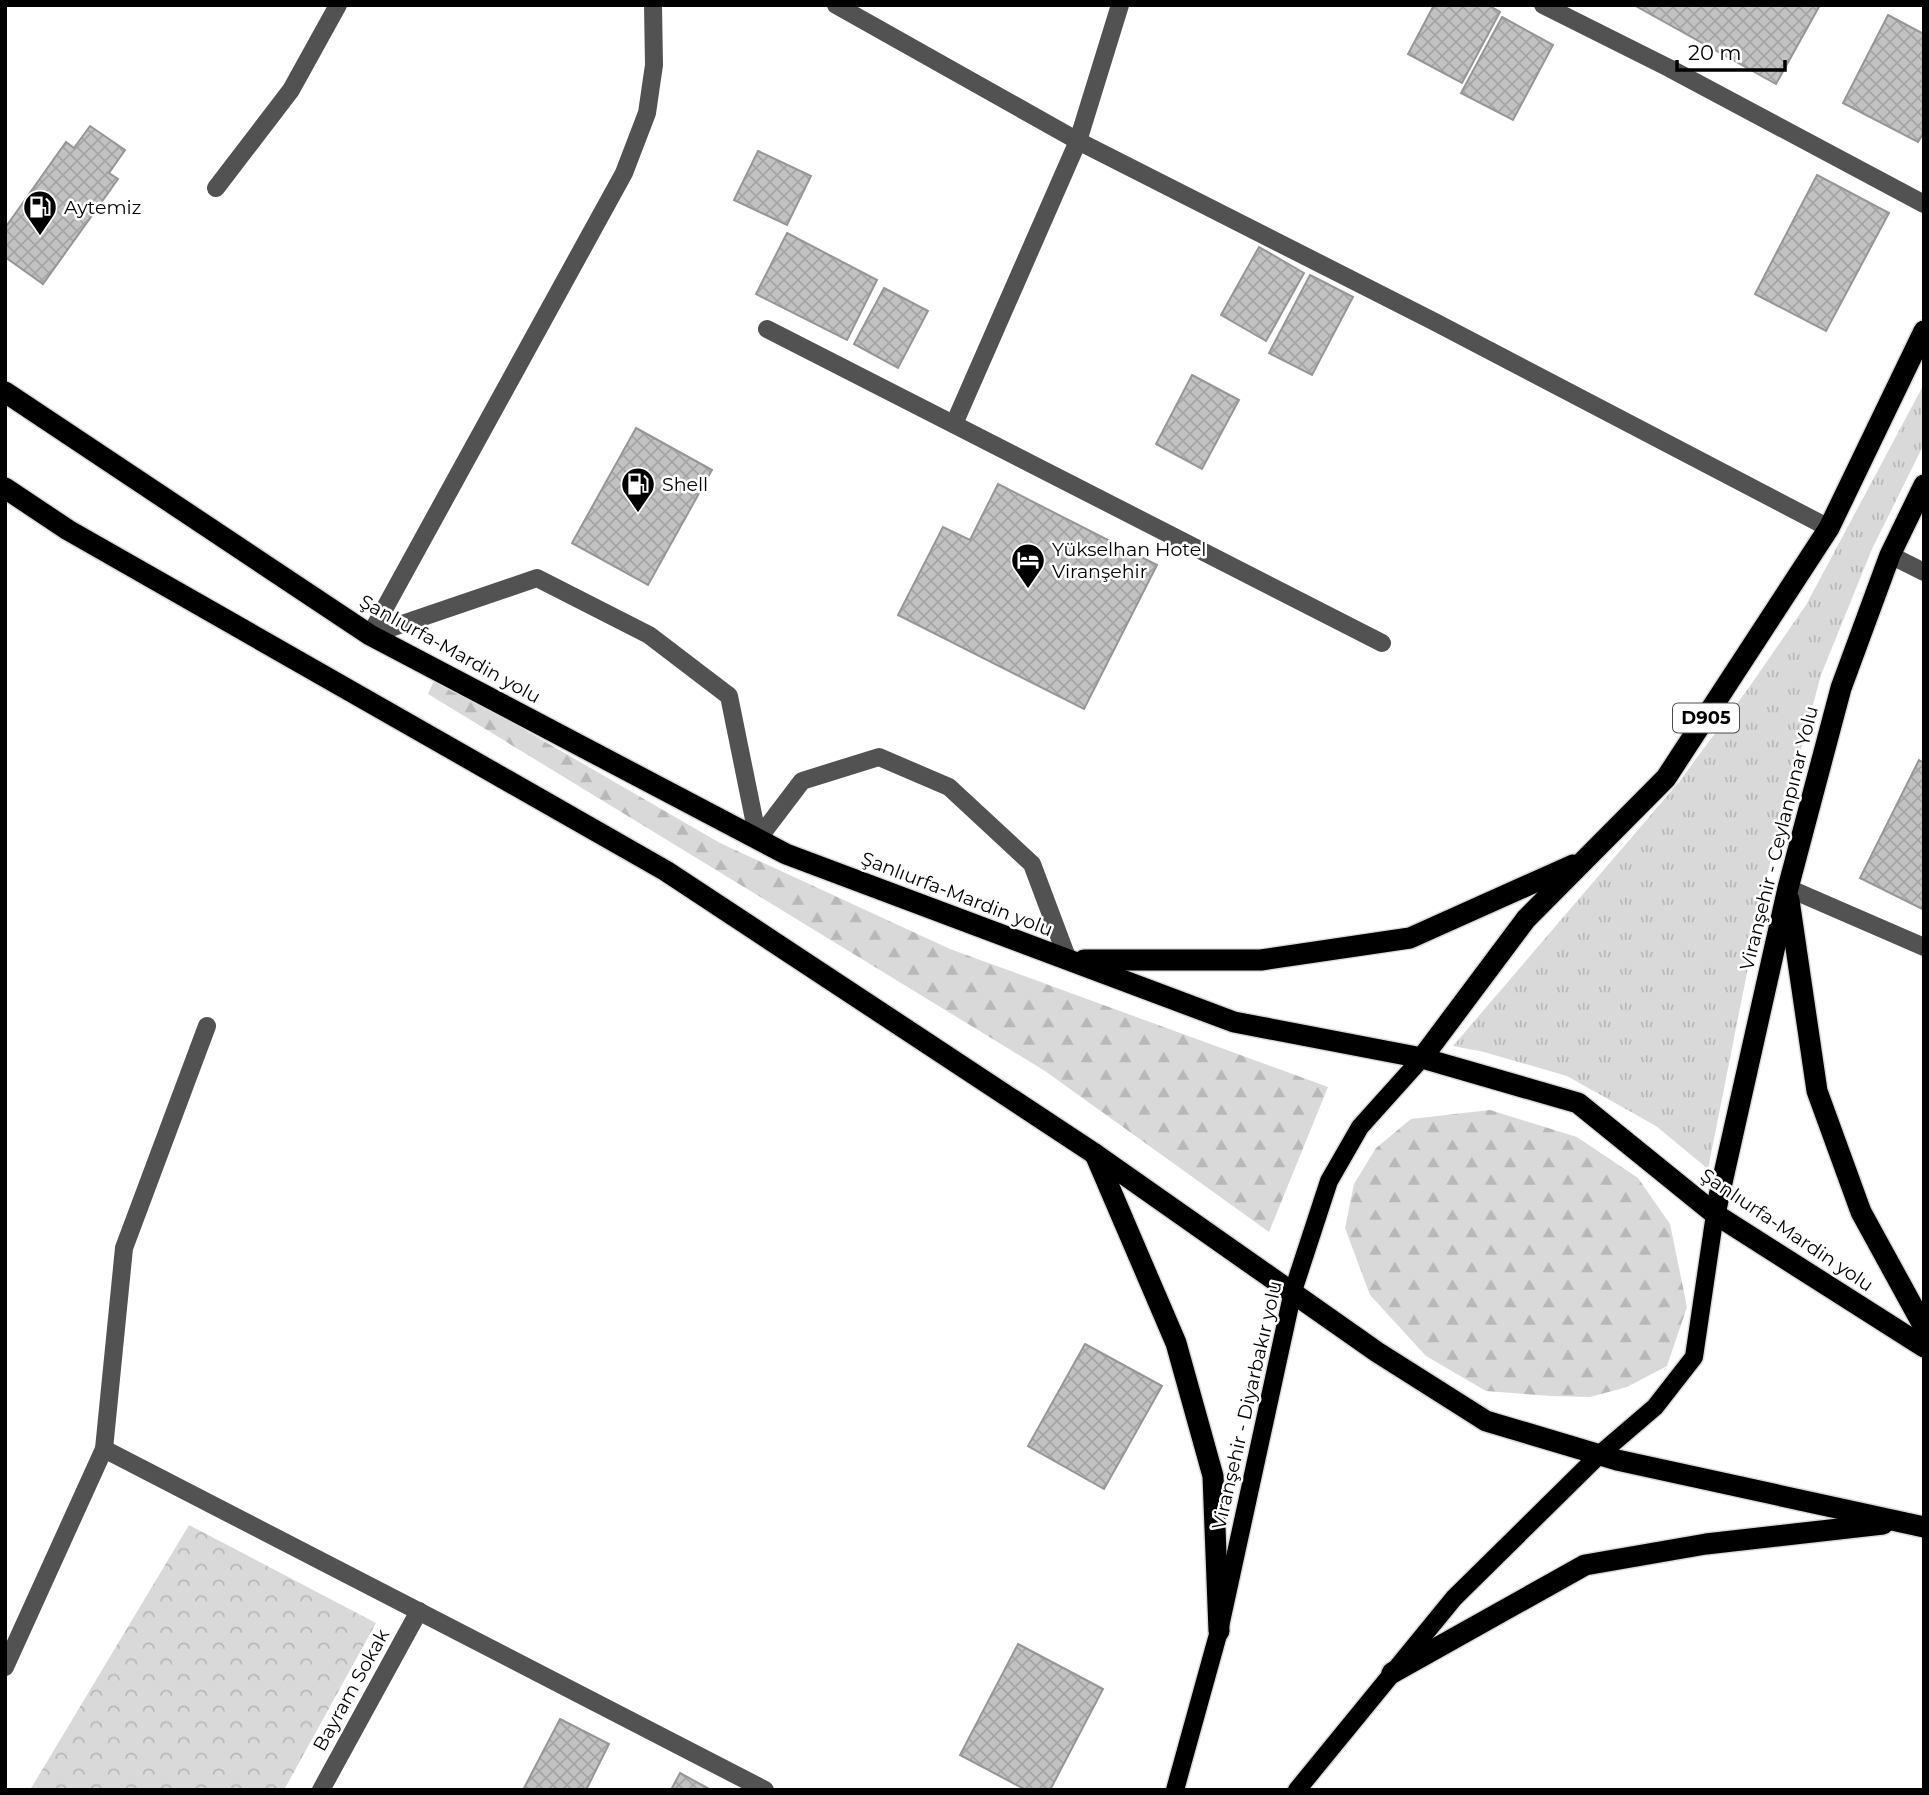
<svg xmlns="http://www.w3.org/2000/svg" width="1929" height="1795" font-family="Montserrat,sans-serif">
<defs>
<pattern id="grass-tufts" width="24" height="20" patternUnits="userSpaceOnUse" patternTransform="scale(1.75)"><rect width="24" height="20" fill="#d9d9d9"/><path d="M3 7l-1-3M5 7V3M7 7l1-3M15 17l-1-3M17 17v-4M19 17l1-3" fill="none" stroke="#b8b8b8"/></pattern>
<pattern id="forest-firs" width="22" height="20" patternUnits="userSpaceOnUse" patternTransform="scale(1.75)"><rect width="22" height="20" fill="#d9d9d9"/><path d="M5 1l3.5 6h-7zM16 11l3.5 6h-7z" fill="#b8b8b8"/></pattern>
<pattern id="park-crowns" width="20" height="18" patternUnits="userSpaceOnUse" patternTransform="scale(1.75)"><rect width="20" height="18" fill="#d9d9d9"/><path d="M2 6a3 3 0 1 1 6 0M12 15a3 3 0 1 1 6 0" fill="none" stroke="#b8b8b8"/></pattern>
<pattern id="building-cross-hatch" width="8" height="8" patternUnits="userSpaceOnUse" patternTransform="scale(1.75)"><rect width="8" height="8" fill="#c2c2c2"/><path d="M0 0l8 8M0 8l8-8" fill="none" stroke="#a5a5a5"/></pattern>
</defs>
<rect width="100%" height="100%" fill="#fff"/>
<!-- grass -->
<polygon fill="url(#grass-tufts)" points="1924,384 1924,444 1872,549 1821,675 1765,882 1708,1169 1656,1126 1567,1076 1484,1052 1453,1046 1679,782 1750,686 1806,605"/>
<!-- forest -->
<g fill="url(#forest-firs)">
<polygon points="435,678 720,843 950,949 1328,1087 1269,1232 1045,1071 428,694"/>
<polygon points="1490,1110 1577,1137 1638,1178 1670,1224 1687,1307 1667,1366 1627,1387 1590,1397 1551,1396 1486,1391 1426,1356 1370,1295 1345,1228 1354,1184 1376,1148 1411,1119"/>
</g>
<!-- park -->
<polygon fill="url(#park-crowns)" points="189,1525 376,1623 284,1790 30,1790"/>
<!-- building -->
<g fill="url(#building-cross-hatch)" stroke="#969696" stroke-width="2">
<polygon points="1434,5 1488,5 1500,12 1462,83 1408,54"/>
<polygon points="1634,5 1820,5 1776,84"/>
<polygon points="1888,15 1924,34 1924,132 1918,142 1843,103"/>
<polygon points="1502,17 1553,45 1513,120 1461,93"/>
<polygon points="90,126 125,150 109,173 118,179 43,284 5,257 5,228 66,142 74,148"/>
<polygon points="758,151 811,176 787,225 734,200"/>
<polygon points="1817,175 1889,213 1826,331 1755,294"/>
<polygon points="787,233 877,280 847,340 756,294"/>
<polygon points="1259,247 1304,273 1266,341 1221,315"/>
<polygon points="1310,275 1353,297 1312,375 1269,353"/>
<polygon points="884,288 928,311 898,368 854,344"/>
<polygon points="1192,375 1239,400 1202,469 1156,444"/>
<polygon points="636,428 712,470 648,585 572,543"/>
<polygon points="998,484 1157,565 1084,709 898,615 943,527 970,540"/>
<polygon points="1919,760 1924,763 1924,910 1860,878"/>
<polygon points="1085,1344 1162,1386 1104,1489 1028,1446"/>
<polygon points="1018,1644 1103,1689 1050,1790 1026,1790 960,1755"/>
<polygon points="560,1719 609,1744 586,1790 523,1790"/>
<polygon points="680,1773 711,1790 671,1790"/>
</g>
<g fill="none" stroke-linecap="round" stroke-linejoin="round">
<!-- major casing -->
<g stroke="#dbdbdb" stroke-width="21">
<g id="major">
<polyline points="1175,1790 1219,1631 1293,1291 1329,1181 1360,1127 1422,1058"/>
<polyline points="1297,1790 1454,1598 1599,1455 1655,1407 1694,1357 1715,1214"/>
</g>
</g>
<!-- highway casing -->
<g stroke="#dbdbdb" stroke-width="24">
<g id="highway">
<polyline points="5,392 370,635 786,854 1234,1022 1422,1058 1578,1103 1715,1214 1924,1347"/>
<polyline points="5,488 68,530 666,871 1095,1154 1377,1352 1486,1421 1617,1460 1924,1527"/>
<polyline points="1789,900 1817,1091 1861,1212 1924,1327"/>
<polyline points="1084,960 1261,960 1410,938 1573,865"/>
<polyline points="1422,1058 1526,919 1666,778 1829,528 1924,331"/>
<polyline points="1095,1154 1176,1343 1213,1476 1219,1631"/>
<polyline points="1715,1214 1788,888 1841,688 1890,555 1924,485"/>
<polyline points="1392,1673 1585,1565 1706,1544 1883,1524"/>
</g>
</g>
<!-- minor -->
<g stroke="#525252" stroke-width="18">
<polyline points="836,5 1078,141 1433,321 1829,528"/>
<polyline points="1543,5 1669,68 1924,204"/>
<polyline points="216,188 291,90 338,5"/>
<polyline points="767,329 1382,643"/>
<polyline points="954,424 1078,141 1120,5"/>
<polyline points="1890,555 1924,572"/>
<polyline points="370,635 624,173 647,113 654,65 653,5"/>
<polyline points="370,635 537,578 649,635 729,696 758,839"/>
<polyline points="758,839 802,781 879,757 949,787 1032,864 1068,960"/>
<polyline points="1788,888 1924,947"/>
<polyline points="104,1449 765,1790"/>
<polyline points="5,1667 104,1449 124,1248 207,1026"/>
<polyline points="321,1790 419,1611"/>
</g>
<!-- major -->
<use href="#major" stroke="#000" stroke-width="18"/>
<!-- highway -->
<use href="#highway" stroke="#000" stroke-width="21"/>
</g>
<!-- icons -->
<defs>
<g id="fuel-pin" transform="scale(1.75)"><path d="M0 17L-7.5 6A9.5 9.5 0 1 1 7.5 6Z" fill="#000" stroke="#fff"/><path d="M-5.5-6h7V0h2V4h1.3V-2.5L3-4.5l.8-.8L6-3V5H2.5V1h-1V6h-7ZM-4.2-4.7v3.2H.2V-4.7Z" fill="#fff"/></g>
<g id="hotel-pin" transform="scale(1.75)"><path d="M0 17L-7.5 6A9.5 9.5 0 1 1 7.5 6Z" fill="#000" stroke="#fff"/><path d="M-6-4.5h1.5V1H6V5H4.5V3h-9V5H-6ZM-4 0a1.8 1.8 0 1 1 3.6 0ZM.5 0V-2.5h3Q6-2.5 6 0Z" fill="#fff"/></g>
</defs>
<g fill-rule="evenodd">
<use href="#fuel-pin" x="40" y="207"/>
<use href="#fuel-pin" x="638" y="484"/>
<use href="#hotel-pin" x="1028" y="560"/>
</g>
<g text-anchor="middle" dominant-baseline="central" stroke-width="5" stroke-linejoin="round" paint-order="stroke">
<!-- shield labels -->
<rect fill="#fff" stroke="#4c4c4c" stroke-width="2" x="1673" y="703.5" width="66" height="29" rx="5"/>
<g font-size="18" font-weight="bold" fill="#000">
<text x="1706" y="718">D905</text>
</g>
<!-- poi labels -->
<g font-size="19" fill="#000" stroke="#fff" text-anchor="start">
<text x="64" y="207">Aytemiz</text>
<text x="662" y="484">Shell</text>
<text x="1052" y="549">Yükselhan Hotel<tspan x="1052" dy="22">Viranşehir</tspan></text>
</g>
<!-- street labels -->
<g font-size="19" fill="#000" stroke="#fff">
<text transform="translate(450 649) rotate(29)">Şanlıurfa-Mardin yolu</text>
<text transform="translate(1779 838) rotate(-76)">Viranşehir - Ceylanpınar Yolu</text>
<text transform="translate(957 894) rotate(21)">Şanlıurfa-Mardin yolu</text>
<text transform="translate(1787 1230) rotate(34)">Şanlıurfa-Mardin yolu</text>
<text transform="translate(1247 1405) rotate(-77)">Viranşehir - Diyarbakır yolu</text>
<text transform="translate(351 1690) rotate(-61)">Bayram Sokak</text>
</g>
</g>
<!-- border -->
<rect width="1929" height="1795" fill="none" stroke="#000000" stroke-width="14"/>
<!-- scale -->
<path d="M1677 60v10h108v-10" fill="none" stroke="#000000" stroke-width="3.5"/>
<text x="1688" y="60" font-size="21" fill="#000000" stroke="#ffffff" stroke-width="5" paint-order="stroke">20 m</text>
</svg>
